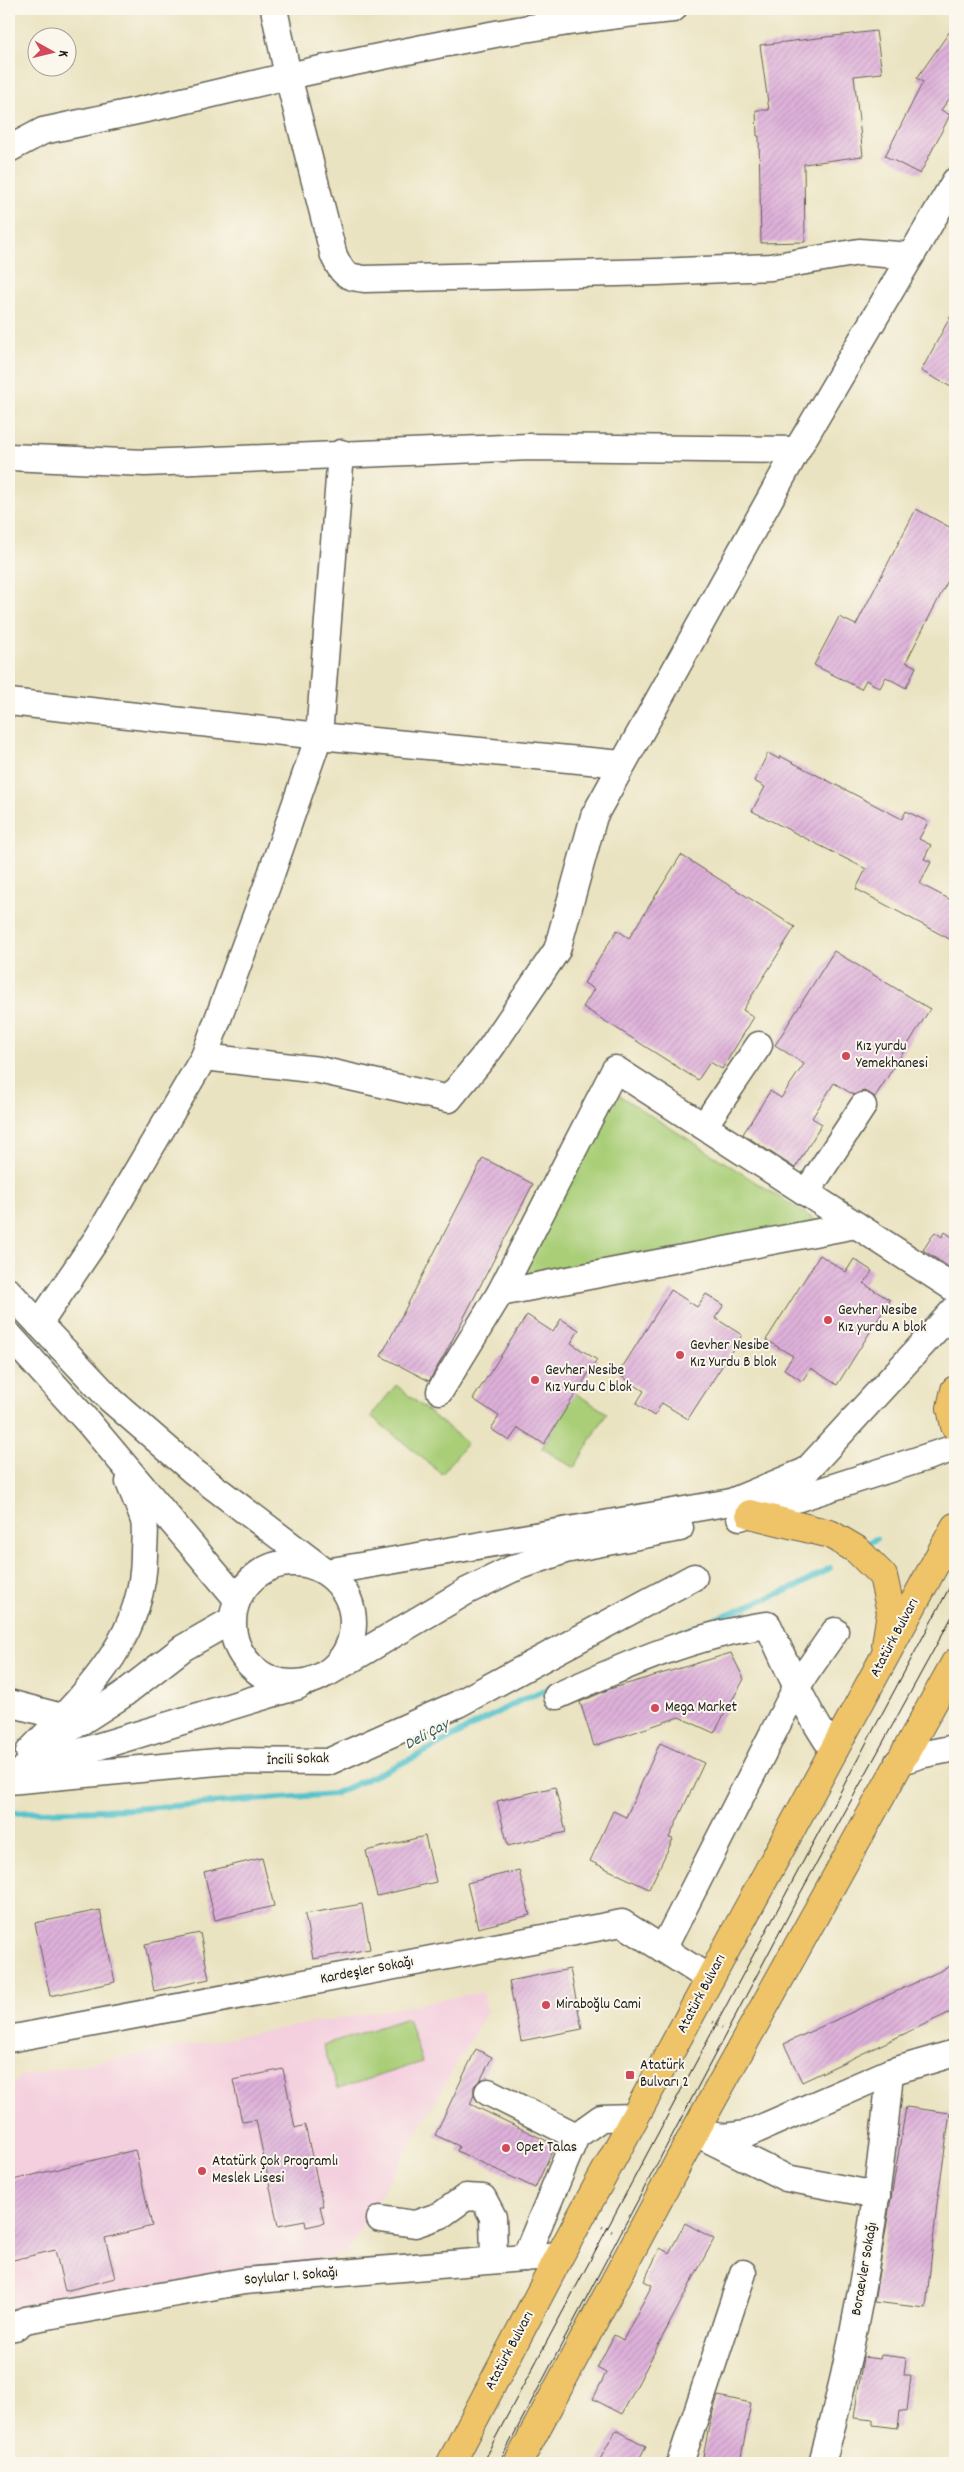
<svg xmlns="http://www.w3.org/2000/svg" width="964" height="2472" font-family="Dekko,sans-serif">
<defs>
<pattern id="building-hatch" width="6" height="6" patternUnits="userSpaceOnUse" patternTransform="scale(1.25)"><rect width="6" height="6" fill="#deb1da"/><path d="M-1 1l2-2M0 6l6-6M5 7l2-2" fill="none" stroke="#be98ba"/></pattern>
</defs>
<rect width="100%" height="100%" fill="#fbf7ec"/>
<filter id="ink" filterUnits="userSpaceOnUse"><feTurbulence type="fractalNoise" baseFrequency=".02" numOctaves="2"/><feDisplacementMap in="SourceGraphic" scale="10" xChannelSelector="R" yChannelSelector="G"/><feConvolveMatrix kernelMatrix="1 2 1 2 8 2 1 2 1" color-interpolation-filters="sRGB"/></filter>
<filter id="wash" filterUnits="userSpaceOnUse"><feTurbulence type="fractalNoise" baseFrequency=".0096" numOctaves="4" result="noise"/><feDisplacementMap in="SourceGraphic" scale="20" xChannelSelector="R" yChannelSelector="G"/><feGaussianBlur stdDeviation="1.12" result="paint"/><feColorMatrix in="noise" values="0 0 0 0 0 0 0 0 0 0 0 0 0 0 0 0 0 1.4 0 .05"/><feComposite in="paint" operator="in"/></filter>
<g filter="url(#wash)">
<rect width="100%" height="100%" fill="#eae3c1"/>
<!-- built -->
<polygon fill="#f4cfde" points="483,1992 487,2011 347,2253 9,2315 9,2089 20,2076"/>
<!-- green -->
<g fill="#a9ce77" stroke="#62754a">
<polygon points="614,1092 823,1225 508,1289"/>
<polygon points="396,1385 467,1443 442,1474 371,1416"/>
<polygon points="575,1393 607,1413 574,1468 542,1448"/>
<polygon points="408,2018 422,2062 338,2089 323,2045"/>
</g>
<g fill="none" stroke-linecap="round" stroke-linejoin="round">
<!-- stream -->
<g stroke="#54c2cb" stroke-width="6">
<polyline points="865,1545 876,1539"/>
<polyline points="683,1632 800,1585 830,1568"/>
<polyline points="9,1813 132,1809 334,1794 415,1757 519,1701 552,1687"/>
</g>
</g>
<g id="blocks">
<!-- building -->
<g fill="url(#building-hatch)">
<polygon points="955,24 955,91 941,110 950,115 920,174 885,156 923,82 917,78"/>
<polygon points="876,31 882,73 854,76 863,156 804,164 805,242 761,243 759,136 757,136 756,110 769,110 760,45"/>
<polygon points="955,308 955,389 921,371"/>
<polygon points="916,509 955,530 955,567 906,662 916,667 906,688 886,677 880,688 866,680 861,689 814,665 839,617 856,625"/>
<polygon points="768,753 779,759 780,756 902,819 906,811 928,822 919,839 931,845 924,859 931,862 920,884 955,902 955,942 856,889 866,869 752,811 765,787 754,781"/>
<polygon points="681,855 795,927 743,1010 754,1017 722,1069 710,1062 698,1080 583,1007 594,989 584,983 617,930 629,938"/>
<polygon points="834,951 930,1009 875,1097 864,1091 854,1095 834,1083 812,1118 822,1124 795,1168 743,1134 770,1091 781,1098 804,1064 775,1045"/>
<polygon points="483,1158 533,1184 446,1352 429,1381 381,1356"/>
<polygon points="935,1232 942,1237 945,1232 955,1239 955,1257 949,1267 923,1250"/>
<polygon points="820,1255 846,1272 854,1259 872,1271 864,1284 890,1300 837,1385 811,1368 802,1381 784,1369 793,1356 766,1340"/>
<polygon points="671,1290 697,1307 706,1294 724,1305 715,1318 742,1335 688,1419 662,1403 654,1416 636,1404 644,1391 618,1374"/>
<polygon points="527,1315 553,1332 561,1319 579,1330 571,1343 597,1360 544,1444 518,1428 509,1441 491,1429 499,1416 473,1399"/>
<polygon points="731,1653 744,1679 714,1733 679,1717 594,1746 580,1702 610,1689"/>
<polygon points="660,1743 704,1763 669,1838 673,1839 649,1889 590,1861 613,1811 626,1817"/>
<polygon points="555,1787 566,1832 508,1846 497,1801"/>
<polygon points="425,1836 436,1882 377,1896 366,1851"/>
<polygon points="262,1858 274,1906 215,1920 204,1872"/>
<polygon points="519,1870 530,1915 478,1928 467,1883"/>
<polygon points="362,1904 370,1949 313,1959 305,1914"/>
<polygon points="100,1910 115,1982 50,1996 35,1923"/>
<polygon points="200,1933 209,1979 154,1991 145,1944"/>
<polygon points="955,1964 955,2010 802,2082 784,2044"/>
<polygon points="570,1969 582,2029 521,2041 509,1981"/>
<polygon points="476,2049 492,2057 481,2079 474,2086 474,2095 470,2104 555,2145 535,2188 457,2151 459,2146 435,2135"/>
<polygon points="283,2069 295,2128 305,2125 323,2206 320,2206 324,2223 306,2227 305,2221 278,2226 256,2120 242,2122 233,2080"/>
<polygon points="906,2107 950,2113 937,2204 926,2308 874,2302"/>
<polygon points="135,2150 152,2226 105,2238 115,2278 65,2291 55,2250 9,2261 9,2181"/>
<polygon points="685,2223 714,2239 622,2414 593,2399 606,2373 597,2368 614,2335 623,2340 652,2285 644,2281 660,2248 669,2253"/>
<polygon points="881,2355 906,2358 904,2375 911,2375 907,2412 900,2411 898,2428 873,2425 873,2420 854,2418 863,2357 880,2359"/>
<polygon points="718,2396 751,2403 740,2463 702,2463 710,2421"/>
<polygon points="616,2430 646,2446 637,2463 598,2463"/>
</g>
</g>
</g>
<g filter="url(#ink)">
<use href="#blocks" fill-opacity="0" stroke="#646256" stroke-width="1"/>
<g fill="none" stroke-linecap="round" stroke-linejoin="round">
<!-- minor casing -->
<g stroke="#646256" stroke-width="29">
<g id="minor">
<path d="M274 9 288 76C416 49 543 21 673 9"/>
<path d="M9 149 43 131 174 103 288 76 334 256C343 274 344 276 364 279L658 272 771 267 859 252 911 256"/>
<polyline points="9,457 145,463 529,447 797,450"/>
<polyline points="9,702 319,736 622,764"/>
<polyline points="204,1057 319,1070 449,1099 490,1049 557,950 594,816 797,450 955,181"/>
<polyline points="704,1126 759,1045"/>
<polyline points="806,1193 863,1106"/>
<polyline points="9,1292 111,1400 194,1472 326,1572 731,1502 806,1471 955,1309"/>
<polyline points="500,1293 856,1225"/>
<polyline points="39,1324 98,1237 204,1057 268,883 319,736 341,453"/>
<polyline points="9,1335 88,1422 237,1599"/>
<polyline points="440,1391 500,1293 615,1069 955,1289"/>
<polyline points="740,1517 955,1448"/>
<circle cx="293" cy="1623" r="60"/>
<polyline points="328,1673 467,1591 512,1569 565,1550 680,1528"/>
<path d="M557 1696C624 1666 695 1634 768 1625 788 1668 806 1712 834 1751"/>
<polyline points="9,1703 62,1717"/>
<polyline points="57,1737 121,1696 183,1648 232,1620"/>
<path d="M29 1752C85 1694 145 1639 144 1552 144 1543 146 1531 144 1521 140 1508 134 1495 129 1482"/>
<polyline points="898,1762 920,1755 955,1748"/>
<polyline points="24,1769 298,1686"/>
<polyline points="9,1781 228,1761 328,1762 458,1704 694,1577"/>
<polyline points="663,1949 797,1686 835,1631"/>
<polyline points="9,2039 622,1923 710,1979"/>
<polyline points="488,2092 576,2136"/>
<polyline points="694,2133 723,2137 747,2134 890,2072 955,2053"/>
<polyline points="706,2138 786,2178 877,2195"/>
<polyline points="380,2219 415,2224 441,2215 466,2197 483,2198 493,2217 494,2260"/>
<polyline points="525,2258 576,2136 601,2118 635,2117"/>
<polyline points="9,2328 15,2327 25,2320 244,2281 560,2255"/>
<polyline points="680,2463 743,2273"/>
<path d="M822 2463C858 2335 878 2205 890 2072"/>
</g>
</g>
<!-- major casing -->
<g stroke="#646256" stroke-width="30">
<g id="major">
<polyline points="955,1390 951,1408 955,1426"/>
<polyline points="750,1514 830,1534 857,1550 883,1576 891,1612 886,1645"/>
<polyline points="451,2463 560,2255 955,1527"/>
<polyline points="518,2463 694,2133 955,1663"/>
</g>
</g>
<!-- path -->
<g stroke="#646256" stroke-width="3" stroke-dasharray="1 4" stroke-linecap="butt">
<polyline points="713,2022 725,2029"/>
<polyline points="602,2227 615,2233"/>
</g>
<!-- minor -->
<use href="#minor" stroke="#fff" stroke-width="26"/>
<!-- major -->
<use href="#major" stroke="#efc469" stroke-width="28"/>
<!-- tram -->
<g stroke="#1c1c1c" stroke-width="1">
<polyline points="482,2463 955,1577"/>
<polyline points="499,2463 795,1903 955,1611"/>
</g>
</g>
</g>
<!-- markers -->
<g fill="#d1495b" stroke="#fbf7ec" stroke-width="2">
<circle cx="846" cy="1056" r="5"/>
<circle cx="828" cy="1320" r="5"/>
<circle cx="680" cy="1355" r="5"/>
<circle cx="535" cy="1380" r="5"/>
<circle cx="655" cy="1708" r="5"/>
<circle cx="546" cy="2005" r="5"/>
<rect x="625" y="2070" width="10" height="10" rx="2.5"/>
<circle cx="506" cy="2148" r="5"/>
<circle cx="202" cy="2171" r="5"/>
</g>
<g text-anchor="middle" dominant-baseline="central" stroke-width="4" stroke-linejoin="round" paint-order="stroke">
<!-- poi labels -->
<g font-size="15" fill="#1c1c1c" stroke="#fbf7ec" text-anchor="start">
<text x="856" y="1047">Kız yurdu<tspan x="856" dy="17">Yemekhanesi</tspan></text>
<text x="838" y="1311">Gevher Nesibe<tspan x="838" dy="17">Kız yurdu A blok</tspan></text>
<text x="690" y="1346">Gevher Nesibe<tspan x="690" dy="17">Kız Yurdu B blok</tspan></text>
<text x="545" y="1371">Gevher Nesibe<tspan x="545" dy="17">Kız Yurdu C blok</tspan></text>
<text x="665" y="1708">Mega Market</text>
<text x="556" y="2005">Miraboğlu Cami</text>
<text x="640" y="2066">Atatürk<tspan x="640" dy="17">Bulvarı 2</tspan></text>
<text x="516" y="2148">Opet Talas</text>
<text x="212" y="2162">Atatürk Çok Programlı<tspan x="212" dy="17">Meslek Lisesi</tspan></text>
</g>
<!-- street labels -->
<g font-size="15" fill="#1c1c1c" stroke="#fbf7ec">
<text transform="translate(895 1638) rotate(-62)">Atatürk Bulvarı</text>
<text transform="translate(298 1760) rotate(-2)">İncili Sokak</text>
<text transform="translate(367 1971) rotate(-11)">Kardeşler Sokağı</text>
<text transform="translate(702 1994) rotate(-62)">Atatürk Bulvarı</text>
<text transform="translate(865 2269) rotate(-80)">Boraevler Sokağı</text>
<text transform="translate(291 2277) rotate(-5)">Soylular 1. Sokağı</text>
<text transform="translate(510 2351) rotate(-62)">Atatürk Bulvarı</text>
</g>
<!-- water labels -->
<g font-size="16" font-style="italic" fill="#325e62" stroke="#fbf7ec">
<text transform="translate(427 1735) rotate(-28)">Deli Çay</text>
</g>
</g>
<!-- margin -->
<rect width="964" height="2472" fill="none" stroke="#fbf7ec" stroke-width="30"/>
<!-- north arrow -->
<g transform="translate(52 52) rotate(98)"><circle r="24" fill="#fbf7ec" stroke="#a29f99"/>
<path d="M0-4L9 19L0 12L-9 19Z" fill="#d1495b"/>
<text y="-8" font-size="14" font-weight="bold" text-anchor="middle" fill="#1c1c1c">K</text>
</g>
</svg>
